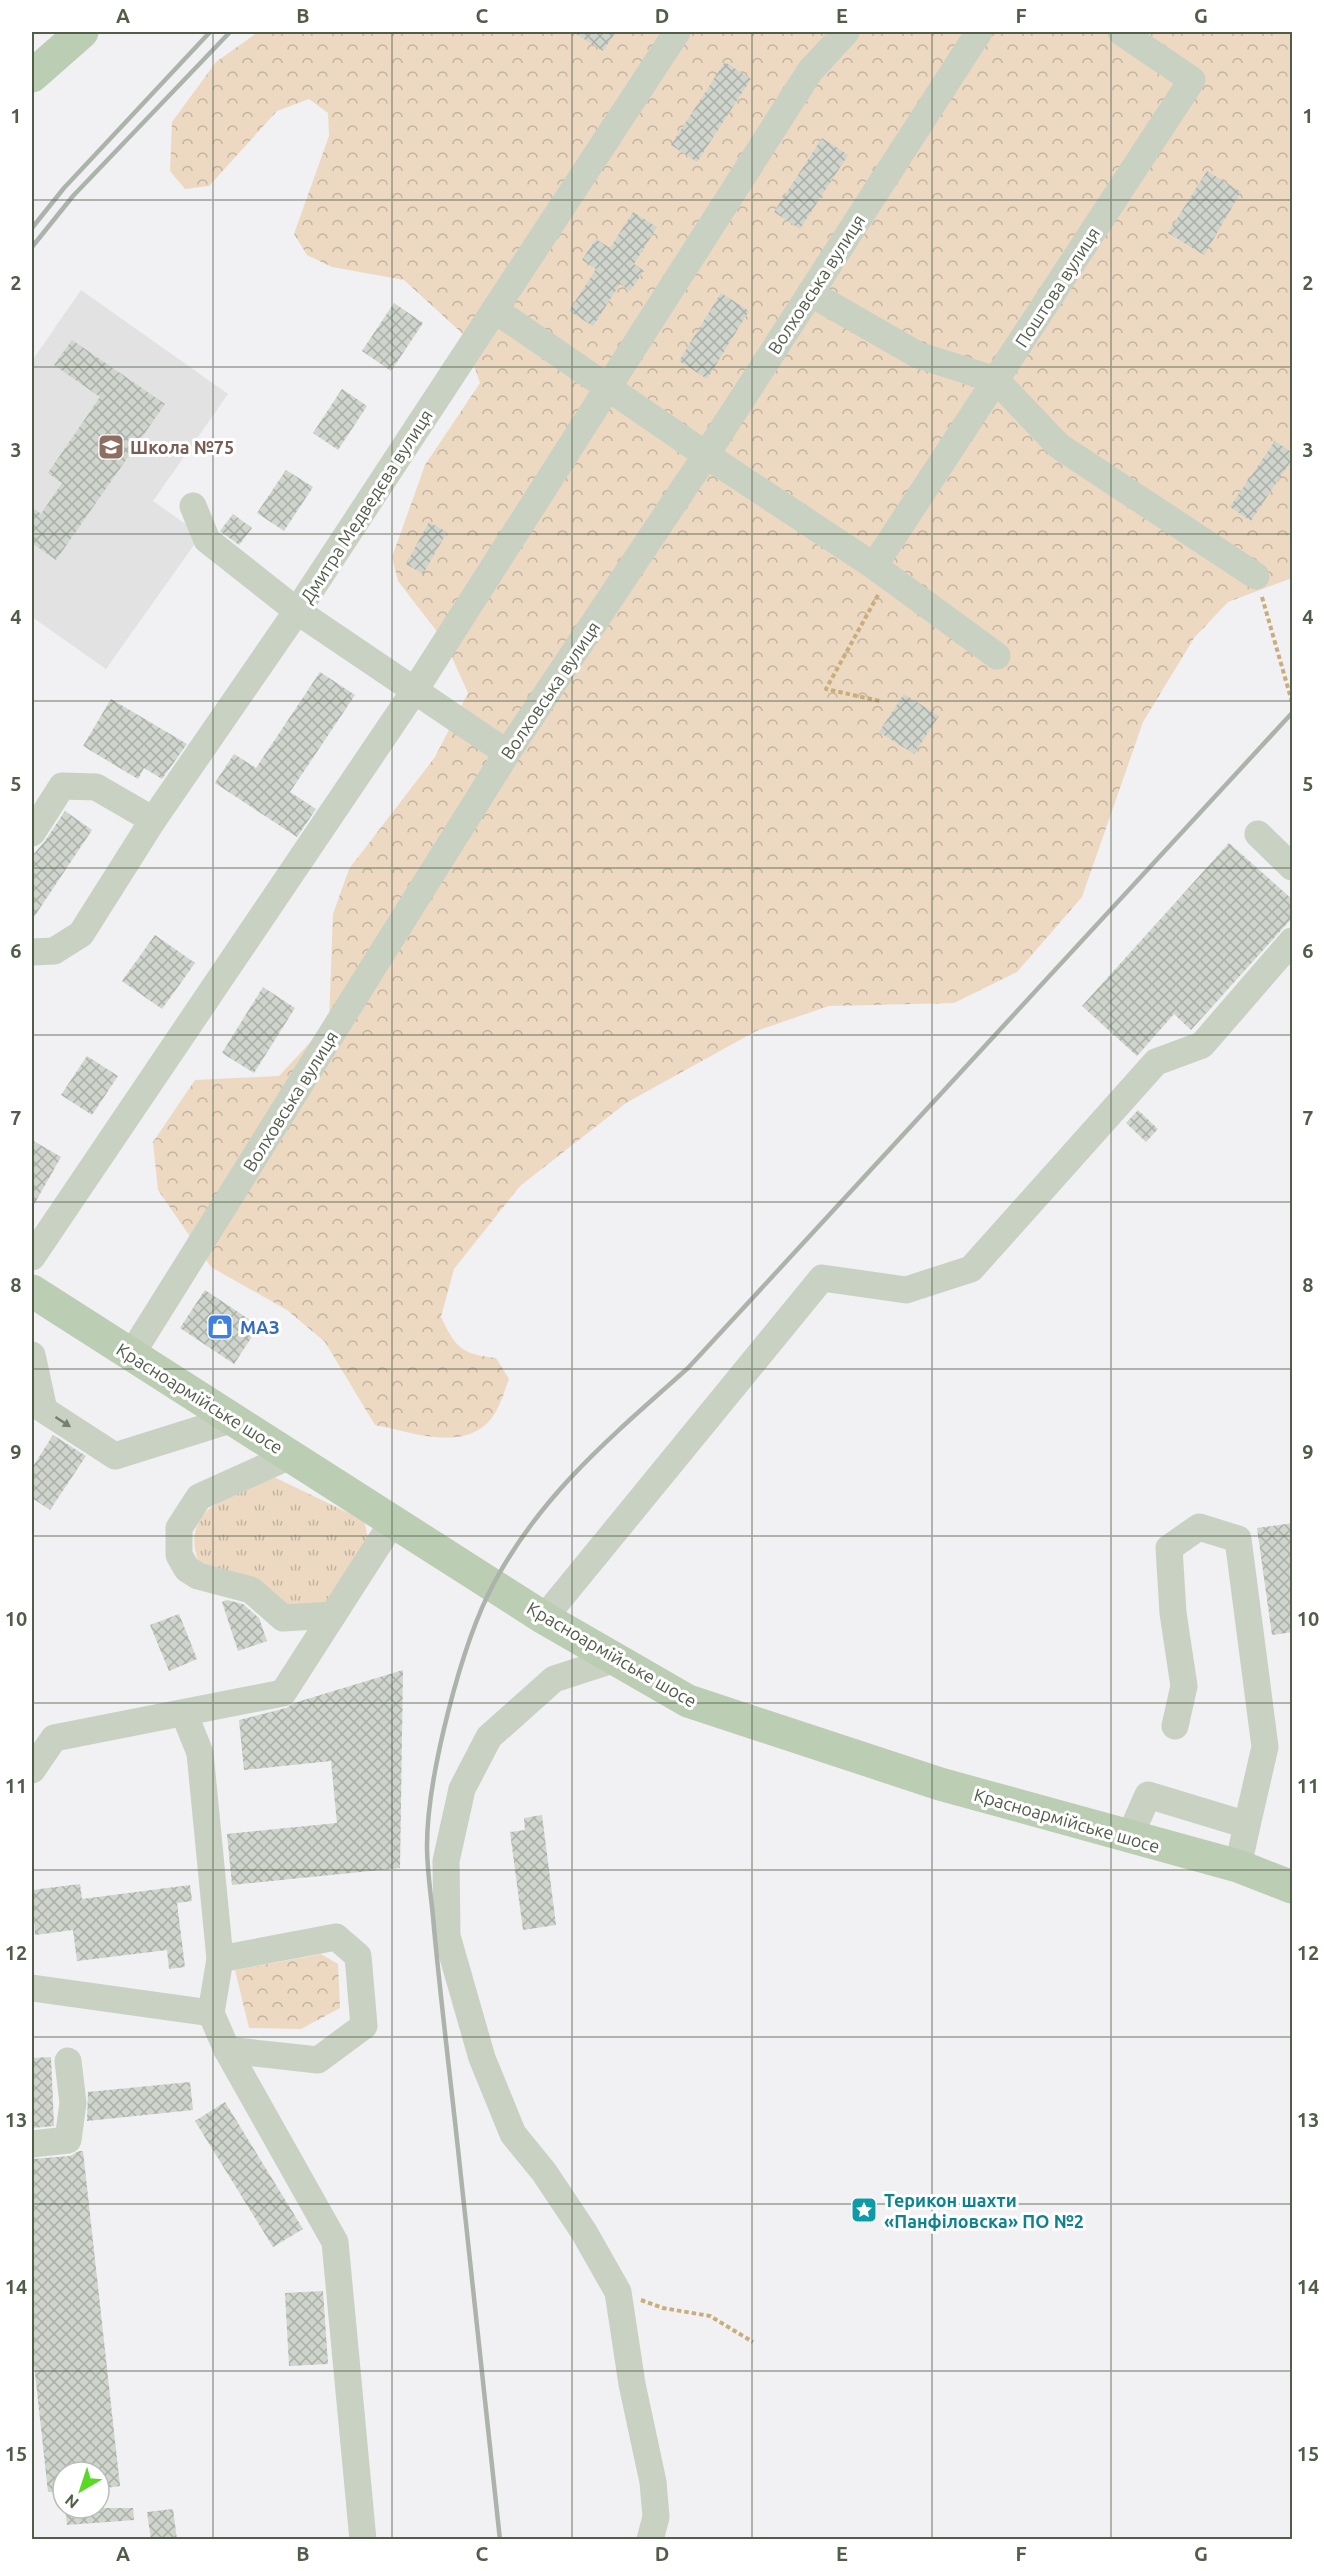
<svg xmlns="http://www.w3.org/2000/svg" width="1324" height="2571" font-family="Ubuntu,sans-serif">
<defs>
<pattern id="grass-tufts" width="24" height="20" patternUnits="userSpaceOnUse" patternTransform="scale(1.5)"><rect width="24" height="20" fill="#edd9c2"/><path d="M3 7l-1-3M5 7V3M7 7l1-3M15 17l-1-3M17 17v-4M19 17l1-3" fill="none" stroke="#c2b3a0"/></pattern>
<pattern id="forest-crowns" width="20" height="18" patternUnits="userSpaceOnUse" patternTransform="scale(1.5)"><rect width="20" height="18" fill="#edd9c2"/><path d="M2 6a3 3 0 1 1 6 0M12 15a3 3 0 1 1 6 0" fill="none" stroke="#c2b3a0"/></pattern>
<pattern id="building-cross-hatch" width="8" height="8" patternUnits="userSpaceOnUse" patternTransform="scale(1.5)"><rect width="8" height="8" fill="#cfd4cd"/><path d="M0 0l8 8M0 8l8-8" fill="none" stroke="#aaafa8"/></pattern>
</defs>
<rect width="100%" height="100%" fill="#f1f0f2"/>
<!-- education -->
<polygon fill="#e2e2e3" points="81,290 228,394 153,501 201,535 106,669 32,617 32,361"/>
<!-- grass -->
<path fill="url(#grass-tufts)" d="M274 1477 361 1519 365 1524 368 1539 326 1604 295 1608 200 1566C176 1507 233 1495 274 1477Z"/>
<!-- forest -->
<g fill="url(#forest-crowns)">
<path d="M258 32H1292V578L1228 602 1194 638 1143 722 1082 897 1017 972 954 1003 829 1006 756 1031 626 1103 520 1186 454 1269 441 1317C456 1348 461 1354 496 1358L509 1379C505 1390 501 1403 495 1413 470 1455 412 1432 375 1425L325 1342 287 1310 211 1267 158 1190 153 1142 195 1080 279 1076 329 1022 333 914 349 869 435 757 468 693 445 642 398 581 392 557 425 465 480 383 464 335 404 280 332 267 307 255 294 234 329 136 328 113 309 99 277 111 209 186 185 189 170 171 172 122 216 62Z"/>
<polygon points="321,1954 338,1964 340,2008 301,2029 249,2028 235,1970"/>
</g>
<!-- building -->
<g fill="url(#building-cross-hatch)">
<polygon points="573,32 616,32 603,51"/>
<polygon points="725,62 751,79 697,162 671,145"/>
<polygon points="822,138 848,155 800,229 774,212"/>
<polygon points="1207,171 1241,192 1204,255 1168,233"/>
<polygon points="633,212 657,227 634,264 644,271 630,291 620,284 593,326 569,311 596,269 582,260 596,239 610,248"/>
<polygon points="721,293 749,311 707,379 679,361"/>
<polygon points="394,303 423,323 391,371 362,351"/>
<polygon points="72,340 165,404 56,560 32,543 32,507 41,514 62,483 48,473 100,397 54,365"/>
<polygon points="342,389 367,406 338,450 313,433"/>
<polygon points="1275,441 1293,453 1293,458 1251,521 1230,507"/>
<polygon points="286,470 313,487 284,531 257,513"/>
<polygon points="233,514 252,528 239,545 220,531"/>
<polygon points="429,522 447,532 423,574 406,564"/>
<polygon points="320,672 355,695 290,792 316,809 297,837 215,783 234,754 256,768"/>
<polygon points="904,694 939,716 914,754 879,732"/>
<polygon points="111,699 187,744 162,779 144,768 138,779 83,746"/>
<polygon points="65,811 92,830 32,920 32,856 45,841"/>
<polygon points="1229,843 1293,900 1293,917 1191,1030 1174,1014 1137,1056 1082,1006"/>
<polygon points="155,935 195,963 162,1009 122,981"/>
<polygon points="263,987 295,1008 254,1073 222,1053"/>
<polygon points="87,1056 118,1076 92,1115 61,1095"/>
<polygon points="1138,1110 1158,1129 1146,1142 1126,1123"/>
<polygon points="32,1140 61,1157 32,1208"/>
<polygon points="205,1290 259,1326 234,1364 180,1328"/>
<polygon points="53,1435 86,1456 50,1510 32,1498 32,1468"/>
<polygon points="1293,1523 1293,1632 1272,1635 1257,1528"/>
<polygon points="227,1600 243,1604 259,1618 267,1641 238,1651 222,1602"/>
<polygon points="179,1614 197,1659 169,1671 150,1625"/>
<polygon points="403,1670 400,1868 232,1885 227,1834 337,1823 331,1761 244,1770 239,1720 286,1708 294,1703"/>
<polygon points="542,1815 556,1925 523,1930 510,1832 525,1830 524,1818"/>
<polygon points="80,1884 82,1899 190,1885 192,1901 177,1903 185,1967 169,1969 167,1950 77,1961 73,1930 35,1935 32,1890"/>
<polygon points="51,2057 54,2126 32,2128 32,2058"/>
<polygon points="190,2082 193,2110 87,2121 88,2092"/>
<polygon points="225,2102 303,2229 273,2247 195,2121"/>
<polygon points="79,2151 83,2151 120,2486 99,2489 99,2472 63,2472 63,2491 48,2492 32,2346 32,2159 70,2156"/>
<polygon points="323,2291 328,2364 289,2366 285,2293"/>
<polygon points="65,2508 133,2508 134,2520 67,2525"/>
<polygon points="173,2509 177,2540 151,2540 147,2512"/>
</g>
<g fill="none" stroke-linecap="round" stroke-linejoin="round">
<!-- path -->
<g stroke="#c9ae7c" stroke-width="4" stroke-dasharray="4.5 3" stroke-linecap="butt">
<polyline points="878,595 826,689 880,701"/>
<polyline points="1262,597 1292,702"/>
<polyline points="641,2300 663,2308 710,2316 753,2342"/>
</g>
<!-- minor -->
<g stroke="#c8d1c2" stroke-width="27">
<polyline points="810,293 918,355 996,380 1059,446 1256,576"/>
<polyline points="495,310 706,455 874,566 997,656"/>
<polyline points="193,506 207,540 297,611 507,753"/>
<polyline points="874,566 1192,80 1121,32"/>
<polyline points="32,833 62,786 96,787 153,820"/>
<polyline points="1258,834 1292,867"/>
<polyline points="32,952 54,951 81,934 153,820 297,611 677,32"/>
<polyline points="32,1257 415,690 810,71 846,32"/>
<polyline points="32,1355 44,1410 115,1456 233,1419"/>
<polyline points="131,1355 507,753 706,455 979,32"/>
<polyline points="292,1455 199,1497 179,1528 179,1555 187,1569 198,1576 251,1590 283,1618 333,1615"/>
<polyline points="544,1618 822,1278 906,1290 971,1269 1156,1062 1202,1045 1292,941"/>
<polyline points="616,1659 554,1679 489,1737 462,1789 446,1861 447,1936 482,2058 513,2134 544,2172 584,2232 618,2292 632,2384 653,2482 656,2517 650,2540"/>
<polyline points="184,1713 200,1753 220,1959 211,2013"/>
<polyline points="1175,1726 1184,1686 1173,1613 1169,1548 1199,1527 1238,1539 1265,1747 1247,1825"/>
<polyline points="32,1770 54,1738 283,1693 394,1520"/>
<polyline points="1129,1838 1148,1795 1247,1825 1238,1866"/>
<polyline points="220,1959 336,1937 358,1956 364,2026 318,2060 227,2050"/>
<polyline points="32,1988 211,2013 227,2050 335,2242 363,2540"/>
<polyline points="32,2144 68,2140 73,2103 68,2061"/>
</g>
<!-- major -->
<g stroke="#bbcdb2" stroke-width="33">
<polyline points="32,76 82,32"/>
<polyline points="32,1291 544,1618 688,1701 940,1784 1238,1866 1292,1887"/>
</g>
<!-- rail -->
<g stroke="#acb3ab" stroke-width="4.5">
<polyline points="32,228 64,188 210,32"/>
<polyline points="32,247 73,196 230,32"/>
<path d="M500 2540C486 2409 472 2279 458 2149 450 2075 441 2002 434 1928 432 1901 427 1873 427 1846 427 1778 461 1644 494 1583 542 1493 613 1435 688 1368L1292 713"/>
</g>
</g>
<!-- one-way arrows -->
<defs><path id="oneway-solid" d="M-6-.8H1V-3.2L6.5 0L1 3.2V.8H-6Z" transform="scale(1.5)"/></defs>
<use fill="#75806d" href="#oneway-solid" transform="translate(63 1422) rotate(33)"/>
<!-- grid -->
<path fill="none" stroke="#515d49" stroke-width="1.5" stroke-opacity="0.55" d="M213 32V2540M392 32V2540M572 32V2540M752 32V2540M932 32V2540M1111 32V2540M32 200H1292M32 367H1292M32 534H1292M32 701H1292M32 868H1292M32 1035H1292M32 1202H1292M32 1369H1292M32 1536H1292M32 1703H1292M32 1870H1292M32 2037H1292M32 2204H1292M32 2371H1292"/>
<!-- icons -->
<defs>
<g id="school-square" transform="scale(1.35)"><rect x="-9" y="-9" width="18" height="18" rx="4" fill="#8d6e63" stroke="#fff"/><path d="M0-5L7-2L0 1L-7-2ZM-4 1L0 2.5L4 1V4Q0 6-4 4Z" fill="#fff"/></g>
<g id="shop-square" transform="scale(1.35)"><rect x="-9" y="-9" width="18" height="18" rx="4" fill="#3f7fe0" stroke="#fff"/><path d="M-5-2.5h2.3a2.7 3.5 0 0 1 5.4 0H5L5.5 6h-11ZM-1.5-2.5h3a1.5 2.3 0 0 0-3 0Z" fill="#fff"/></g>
<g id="sight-square" transform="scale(1.35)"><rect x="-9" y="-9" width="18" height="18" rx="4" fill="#0f9aa8" stroke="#fff"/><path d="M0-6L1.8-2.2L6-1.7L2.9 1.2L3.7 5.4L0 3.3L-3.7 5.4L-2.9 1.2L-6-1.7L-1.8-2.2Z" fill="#fff"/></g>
</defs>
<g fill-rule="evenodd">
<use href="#school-square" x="111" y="447"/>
<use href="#shop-square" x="220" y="1327"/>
<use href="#sight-square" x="864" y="2210"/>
</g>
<g text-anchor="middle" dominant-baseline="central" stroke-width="6" stroke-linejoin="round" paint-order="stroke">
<!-- street labels -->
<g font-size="18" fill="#515d49" stroke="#fff">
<text transform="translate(816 284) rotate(-57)">Волховська вулиця</text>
<text transform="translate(1057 287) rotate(-57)">Поштова вулиця</text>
<text transform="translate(366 506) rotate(-57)">Дмитра Медведєва вулиця</text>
<text transform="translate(550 690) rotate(-56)">Волховська вулиця</text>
<text transform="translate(290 1101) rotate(-58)">Волховська вулиця</text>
<text transform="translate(200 1398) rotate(32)">Красноармійське шосе</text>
<text transform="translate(612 1654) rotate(30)">Красноармійське шосе</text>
<text transform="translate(1067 1820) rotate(16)">Красноармійське шосе</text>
</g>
<!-- education labels -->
<g font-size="18" font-weight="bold" fill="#785e54" stroke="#fff" text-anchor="start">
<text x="130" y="447">Школа №75</text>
</g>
<!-- shop labels -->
<g font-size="18" font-weight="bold" fill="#366cbe" stroke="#fff" text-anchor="start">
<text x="240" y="1327">МАЗ</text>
</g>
<!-- culture labels -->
<g font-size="18" font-weight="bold" fill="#0d838f" stroke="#fff" text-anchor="start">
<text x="884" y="2200">Терикон шахти<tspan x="884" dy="21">«Панфiловска» ПО №2</tspan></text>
</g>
</g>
<!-- border -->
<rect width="1324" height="2571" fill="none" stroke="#ffffff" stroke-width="66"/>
<!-- north arrow -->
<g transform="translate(81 2490) rotate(219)"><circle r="28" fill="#ffffff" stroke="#b9beb6" stroke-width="1.5"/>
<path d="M0-4.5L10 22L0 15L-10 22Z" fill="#58d924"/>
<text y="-9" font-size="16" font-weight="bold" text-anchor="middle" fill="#515d49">N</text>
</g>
<rect x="33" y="33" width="1258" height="2505" fill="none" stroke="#515d49" stroke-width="2"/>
<g font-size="20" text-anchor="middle" font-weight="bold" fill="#515d49">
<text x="123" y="23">A</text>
<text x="303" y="23">B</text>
<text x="482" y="23">C</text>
<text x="662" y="23">D</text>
<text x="842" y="23">E</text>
<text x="1021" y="23">F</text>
<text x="1201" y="23">G</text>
<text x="16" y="123">1</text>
<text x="1308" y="123">1</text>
<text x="16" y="290">2</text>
<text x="1308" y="290">2</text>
<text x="16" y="457">3</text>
<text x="1308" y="457">3</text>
<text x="16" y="624">4</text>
<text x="1308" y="624">4</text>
<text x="16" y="791">5</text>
<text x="1308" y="791">5</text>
<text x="16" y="958">6</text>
<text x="1308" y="958">6</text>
<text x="16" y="1125">7</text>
<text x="1308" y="1125">7</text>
<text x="16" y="1292">8</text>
<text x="1308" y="1292">8</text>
<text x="16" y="1459">9</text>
<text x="1308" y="1459">9</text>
<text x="16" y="1626">10</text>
<text x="1308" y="1626">10</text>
<text x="16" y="1793">11</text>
<text x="1308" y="1793">11</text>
<text x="16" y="1960">12</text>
<text x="1308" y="1960">12</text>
<text x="16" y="2127">13</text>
<text x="1308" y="2127">13</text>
<text x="16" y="2294">14</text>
<text x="1308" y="2294">14</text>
<text x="16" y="2461">15</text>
<text x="1308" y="2461">15</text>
<text x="123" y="2561">A</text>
<text x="303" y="2561">B</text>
<text x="482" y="2561">C</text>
<text x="662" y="2561">D</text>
<text x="842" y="2561">E</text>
<text x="1021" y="2561">F</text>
<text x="1201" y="2561">G</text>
</g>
</svg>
